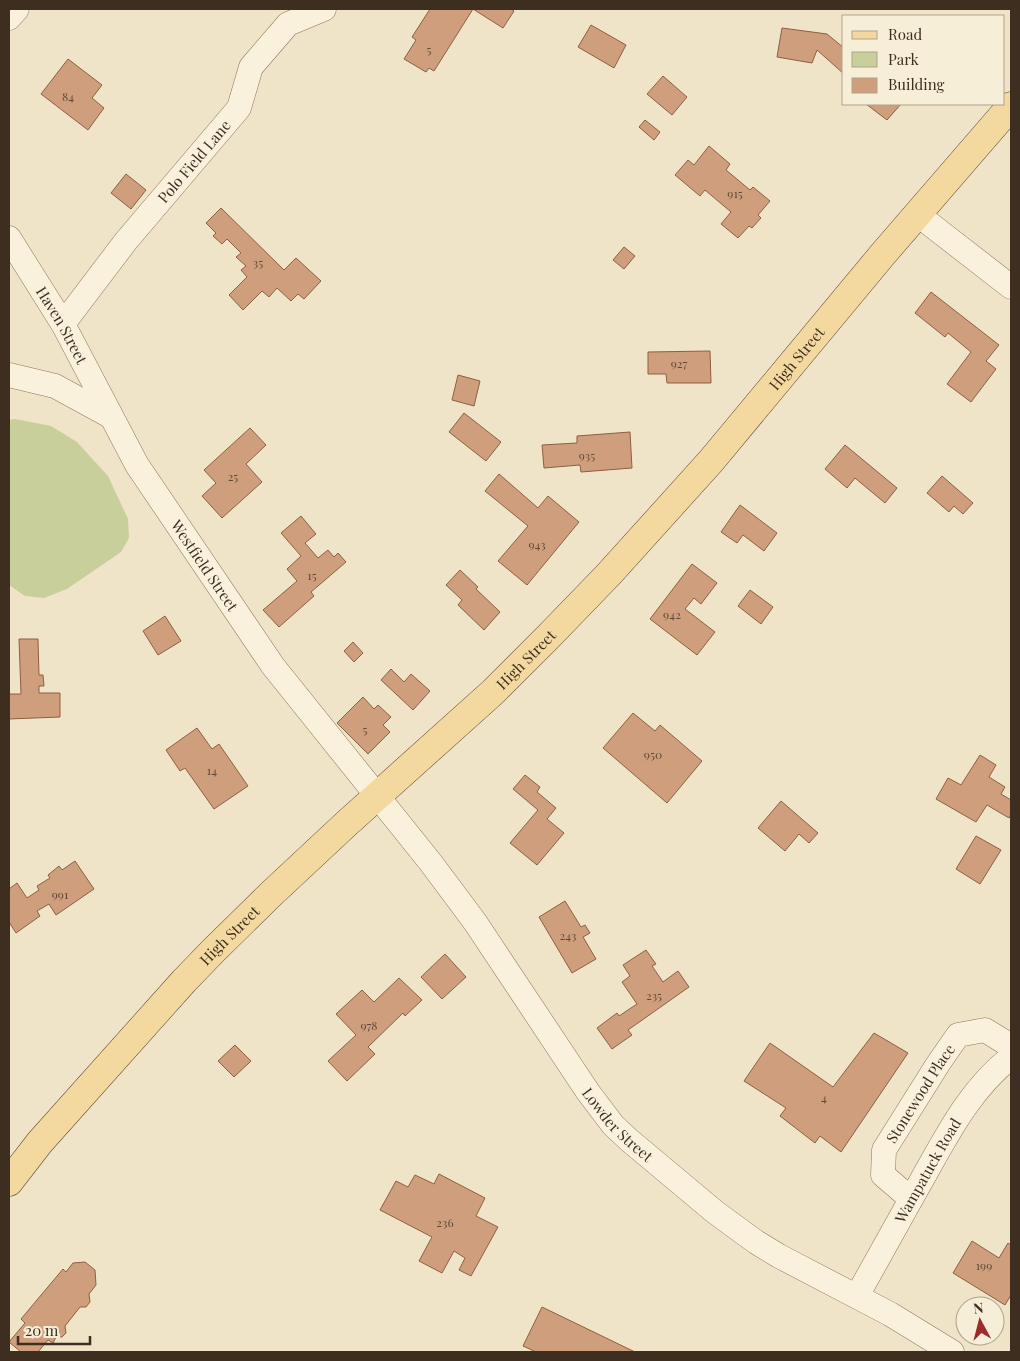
<svg xmlns="http://www.w3.org/2000/svg" width="1020" height="1361" font-family="'Playfair Display',serif">
<rect width="100%" height="100%" fill="#f0e4c8"/>
<!-- green -->
<polygon fill="#c9cf9b" points="15,419 51,426 77,442 108,476 128,519 129,538 121,552 67,589 44,598 25,596 9,585 9,420"/>
<!-- building -->
<g fill="#cf9f7d" stroke="#8d5f41">
<polygon points="430,9 511,9 514,11 503,28 473,9 434,71 429,68 426,72 404,59 416,40 412,37"/>
<polygon points="591,25 626,45 614,68 578,47"/>
<polygon points="782,28 827,34 844,48 844,74 817,50 812,63 777,57"/>
<polygon points="68,59 102,85 92,98 104,108 88,130 41,94"/>
<polygon points="663,76 687,97 672,115 647,94"/>
<polygon points="866,104 901,104 887,120"/>
<polygon points="645,120 660,132 654,140 639,127"/>
<polygon points="709,146 730,164 726,170 750,190 753,187 770,201 758,215 761,218 752,228 749,226 738,238 721,224 731,212 705,190 700,196 675,175 688,160 694,165"/>
<polygon points="126,174 146,190 131,209 111,193"/>
<polygon points="221,208 284,270 296,258 321,281 304,299 298,294 291,301 277,288 269,297 262,291 243,310 229,295 247,277 241,270 246,266 236,257 241,253 227,239 222,244 213,236 216,233 206,223"/>
<polygon points="624,247 635,256 624,269 613,260"/>
<polygon points="931,292 999,345 986,361 996,369 971,402 947,384 971,352 948,333 945,337 915,313"/>
<polygon points="710,351 711,383 667,383 666,374 648,374 648,352"/>
<polygon points="458,375 480,381 474,406 452,400"/>
<polygon points="464,413 501,442 486,461 449,432"/>
<polygon points="250,428 266,445 246,464 262,482 222,518 202,496 216,483 204,470"/>
<polygon points="630,432 632,468 581,472 580,465 544,468 542,445 577,443 577,436"/>
<polygon points="845,445 897,488 885,503 855,478 847,488 825,469"/>
<polygon points="499,474 538,508 548,496 579,522 527,585 498,561 528,526 485,491"/>
<polygon points="942,476 973,503 963,514 954,506 949,512 927,493"/>
<polygon points="740,505 777,533 764,551 743,535 737,543 721,532"/>
<polygon points="301,516 316,534 305,543 318,558 328,550 334,557 338,553 346,562 311,592 314,596 279,627 263,610 297,581 287,569 301,556 281,533"/>
<polygon points="692,564 717,583 701,604 694,598 685,609 715,632 697,655 650,619"/>
<polygon points="460,570 478,587 476,589 500,612 484,630 458,605 462,600 446,585"/>
<polygon points="750,590 773,607 761,624 738,606"/>
<polygon points="165,616 181,641 158,655 143,631"/>
<polygon points="19,639 38,639 39,675 43,675 44,686 39,686 39,693 60,693 60,717 9,719 9,694 21,694"/>
<polygon points="353,642 363,653 354,662 344,651"/>
<polygon points="391,669 404,682 411,674 430,691 413,710 381,680"/>
<polygon points="363,697 374,709 378,705 391,717 383,725 390,732 368,754 337,723"/>
<polygon points="633,713 655,731 660,725 702,761 667,803 603,748"/>
<polygon points="197,728 212,749 219,744 248,786 214,809 185,768 180,771 166,750"/>
<polygon points="980,755 996,765 989,777 1005,787 1001,794 1011,800 1011,814 1009,818 987,805 976,822 936,799 948,778 961,785"/>
<polygon points="525,775 540,787 537,792 556,808 547,819 564,833 537,865 510,843 538,810 513,789"/>
<polygon points="781,801 818,833 809,843 799,834 785,851 758,828"/>
<polygon points="976,836 1001,850 980,884 956,869"/>
<polygon points="75,861 94,889 56,915 49,904 37,911 40,916 16,933 9,922 9,889 17,883 27,898 39,890 37,886 50,878 48,875 59,866 62,870"/>
<polygon points="565,901 581,927 585,925 590,933 583,937 596,959 572,973 539,917"/>
<polygon points="646,950 656,964 652,966 663,982 678,971 689,987 628,1030 632,1035 612,1049 597,1028 617,1013 619,1016 637,1004 622,982 630,976 623,965"/>
<polygon points="445,954 466,977 442,999 421,977"/>
<polygon points="399,978 422,1000 405,1016 403,1013 368,1047 375,1054 347,1081 328,1061 356,1035 336,1014 362,990 374,1002"/>
<polygon points="874,1033 908,1053 841,1152 820,1136 815,1143 780,1116 786,1108 744,1081 770,1043 833,1087"/>
<polygon points="235,1045 251,1061 234,1077 218,1061"/>
<polygon points="439,1174 485,1198 476,1216 498,1227 471,1276 459,1270 465,1258 454,1251 442,1273 419,1261 432,1237 380,1210 396,1181 408,1187 415,1175 434,1184"/>
<polygon points="972,1241 999,1258 1008,1243 1011,1245 1011,1295 1005,1305 953,1273"/>
<polygon points="85,1262 95,1270 96,1285 89,1294 90,1302 86,1307 80,1307 65,1326 66,1333 62,1337 56,1337 53,1343 48,1340 38,1352 21,1352 9,1342 25,1323 21,1319 63,1269 66,1272 73,1263"/>
<polygon points="542,1307 635,1352 536,1352 523,1346"/>
</g>
<g fill="none" stroke-linecap="round" stroke-linejoin="round">
<!-- minor casing -->
<g stroke="#8d765c" stroke-width="25">
<g id="minor">
<polyline points="9,18 17,9"/>
<polyline points="917,214 1011,287"/>
<path id="s1" d="M9 238 63 324 137 465 273 666 431 863 475 922 588 1092 613 1125 629 1140 715 1212 756 1242 779 1256 890 1314 952 1352"/>
<path id="s2" d="M63 324 126 241 239 108 251 67 288 24 324 9"/>
<polyline points="9,375 55,386 110,416"/>
<path id="s3" d="M911 1199 883 1175 884 1150 938 1064 958 1035 985 1030 1011 1046"/>
<path id="s4" d="M857 1296C878 1258 899 1220 920 1183 946 1137 969 1090 1011 1057"/>
</g>
</g>
<!-- major casing -->
<g stroke="#5b4430" stroke-width="29">
<g id="major">
<path id="s5" d="M9 1182 40 1142 184 981 213 951 270 895 346 824 493 692 550 635 609 574 711 461 883 254 1011 106"/>
</g>
</g>
<!-- minor -->
<use href="#minor" stroke="#faf1dc" stroke-width="24"/>
<!-- major -->
<use href="#major" stroke="#f3d9a0" stroke-width="28"/>
</g>
<g text-anchor="middle" dominant-baseline="central" stroke-width="4" stroke-linejoin="round" paint-order="stroke">
<!-- number labels -->
<g font-size="12" fill="#624a37">
<text x="429" y="49">5</text>
<text x="68" y="96">84</text>
<text x="735" y="193">915</text>
<text x="258" y="262">35</text>
<text x="679" y="363">927</text>
<text x="587" y="455">935</text>
<text x="233" y="476">25</text>
<text x="537" y="544">943</text>
<text x="312" y="575">15</text>
<text x="672" y="614">942</text>
<text x="365" y="729">5</text>
<text x="653" y="754">950</text>
<text x="212" y="770">14</text>
<text x="60" y="894">991</text>
<text x="568" y="935">243</text>
<text x="654" y="995">235</text>
<text x="369" y="1025">978</text>
<text x="824" y="1097">4</text>
<text x="445" y="1222">236</text>
<text x="984" y="1265">199</text>
</g>
<!-- street labels -->
<g font-size="15" fill="#3d2e20" stroke="#f7eed8">
<text stroke="none"><textPath href="#s2" startOffset="209">Polo Field Lane</textPath></text>
<text stroke="none"><textPath href="#s1" startOffset="102">Haven Street</textPath></text>
<text stroke="none"><textPath href="#s5" startOffset="1141">High Street</textPath></text>
<text stroke="none"><textPath href="#s1" startOffset="382">Westfield Street</textPath></text>
<text stroke="none"><textPath href="#s5" startOffset="736">High Street</textPath></text>
<text stroke="none"><textPath href="#s5" startOffset="331">High Street</textPath></text>
<text stroke="none"><textPath href="#s3" startOffset="129">Stonewood Place</textPath></text>
<text stroke="none"><textPath href="#s1" startOffset="1078">Lowder Street</textPath></text>
<text stroke="none"><textPath href="#s4" startOffset="144">Wampatuck Road</textPath></text>
</g>
</g>
<!-- border -->
<rect width="1020" height="1361" fill="none" stroke="#3d2e20" stroke-width="20"/>
<!-- legend -->
<rect x="842" y="15" width="162" height="90" fill="#f7eed8" stroke="#ada18e"/>
<rect x="852" y="31" width="25" height="8" fill="#f3d9a0" stroke="#ada18e"/>
<text x="888" y="40" font-size="15" fill="#3d2e20">Road</text>
<rect x="852" y="52" width="25" height="15" fill="#c9cf9b" stroke="#ada18e"/>
<text x="888" y="65" font-size="15" fill="#3d2e20">Park</text>
<rect x="852" y="78" width="25" height="15" fill="#cf9f7d" stroke="#ada18e"/>
<text x="888" y="90" font-size="15" fill="#3d2e20">Building</text>
<!-- north arrow -->
<g transform="translate(980 1321) rotate(353)"><circle r="24" fill="#f7eed8" stroke="#ada18e"/>
<path d="M0-4L9 19L0 12L-9 19Z" fill="#9e2a2b"/>
<text y="-8" font-size="14" font-weight="bold" text-anchor="middle" fill="#3d2e20">N</text>
</g>
<!-- scale -->
<path d="M18 1336v8h72v-8" fill="none" stroke="#3d2e20" stroke-width="2.5"/>
<text x="25" y="1336" font-size="15" fill="#3d2e20" stroke="#f7eed8" stroke-width="4" paint-order="stroke">20 m</text>
</svg>
